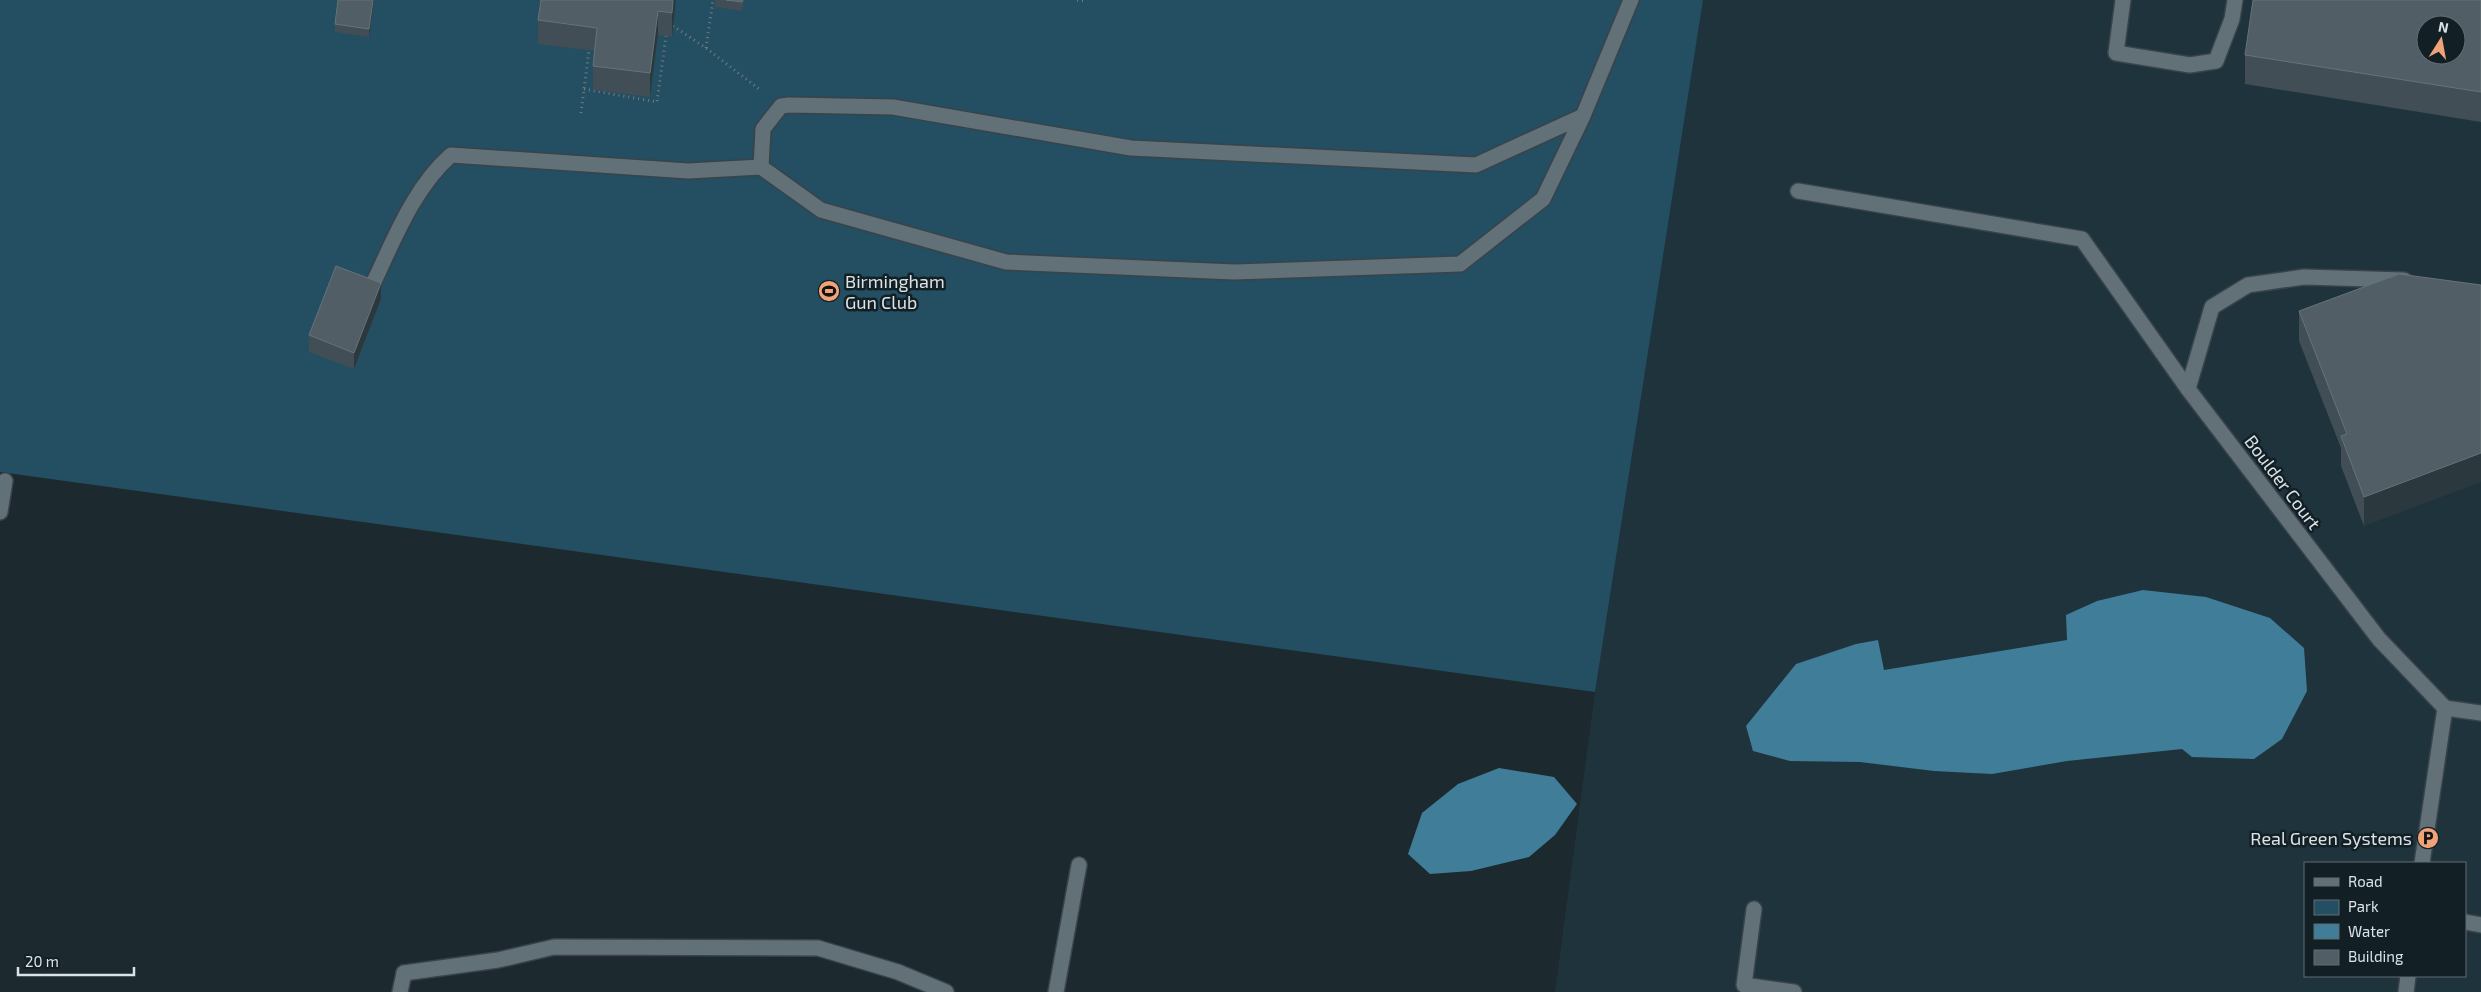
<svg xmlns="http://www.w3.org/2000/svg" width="2481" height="992" font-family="'Exo 2',sans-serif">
<rect width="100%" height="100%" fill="#1c292f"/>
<!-- built -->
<path fill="#1f333c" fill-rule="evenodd" d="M1703 0H2481V992H1555L1595 692ZM2426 25H2456V55H2426ZM2305 863H2465V976H2305Z"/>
<!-- green -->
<polygon fill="#244e61" points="0,0 1703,0 1595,692 0,472"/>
<!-- water -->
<g fill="#407d98">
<polygon points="2143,590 2206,597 2270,618 2304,648 2307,691 2282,739 2254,759 2192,757 2182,749 2067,761 1992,774 1934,771 1860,762 1790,761 1753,751 1746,726 1796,664 1856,644 1878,640 1884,670 2067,640 2066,615 2097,601"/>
<polygon points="1499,768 1554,777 1577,804 1555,835 1529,857 1471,871 1430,874 1408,854 1422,813 1458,784"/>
</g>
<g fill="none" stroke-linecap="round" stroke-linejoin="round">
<!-- service casing -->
<g stroke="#394349" stroke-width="18">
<g id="service">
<polyline points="2123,0 2116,53 2190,65 2216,61 2232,19 2235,0"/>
<polyline points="1583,116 1476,165 1131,148 893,107 789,105 781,106 763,129 761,167 821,210 1006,262 1234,272 1460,264 1543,199 1583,116 1631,0"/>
<polyline points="1798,191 2082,239 2188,389 2379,639 2445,708 2422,863"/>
<path d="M368 294C391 248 411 190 451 155L688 171 761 167"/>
<polyline points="2188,389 2212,307 2248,285 2304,277 2404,280"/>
<polyline points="1754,909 1744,985 1794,992"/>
<polyline points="2465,922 2481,925"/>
<polyline points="404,973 498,960 554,947 818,948 898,972 946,992"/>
<polyline points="1056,992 1079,865"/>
<polyline points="2406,992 2408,976"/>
</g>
</g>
<!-- minor casing -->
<g stroke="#394349" stroke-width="18">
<g id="minor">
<polyline points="0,512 5,481"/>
<polyline points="2445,708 2481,713"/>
<polyline points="400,992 404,973"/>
</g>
</g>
<!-- path -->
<g stroke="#727d82" stroke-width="3" stroke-dasharray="1 4" stroke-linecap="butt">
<polyline points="1077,0 1086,1"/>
<polyline points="673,26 706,48 759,89"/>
<polyline points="706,48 713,0"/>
<polyline points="584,89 657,102 666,36"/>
<polyline points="581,113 589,50"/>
</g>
<!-- service -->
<use href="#service" stroke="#627078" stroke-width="15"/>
<!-- minor -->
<use href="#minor" stroke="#627078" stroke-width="15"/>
</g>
<!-- wall -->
<g fill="#414e55">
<polygon points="374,0 369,37 335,32 335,24"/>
<polygon points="541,0 676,0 672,37 658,35 650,97 593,90 593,66 595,51 538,44 538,20"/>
<polygon points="715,0 744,0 742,11 715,7"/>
<polygon points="2481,0 2481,122 2245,84 2245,55"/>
<polygon points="2399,274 2364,526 2341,466 2341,448 2299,341 2299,311"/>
<polygon points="381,299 354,369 309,352 309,335"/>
</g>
<!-- shaded-wall -->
<g fill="#2b393f">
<polygon points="373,0 374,0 369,37 369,29"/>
<polygon points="673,0 676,0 672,37 672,13"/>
<polygon points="658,11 658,35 650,97 650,73"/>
<polygon points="381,283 381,299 354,369 354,353"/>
<polygon points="2481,453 2481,482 2364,526 2364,497"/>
</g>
<!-- building -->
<g fill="#515e65" stroke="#667379" fill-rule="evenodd">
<polygon points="338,0 373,0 369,29 335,24"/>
<polygon points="541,0 673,0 672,13 658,11 650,73 593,66 597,28 538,20"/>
<polygon points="726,0 743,0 742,2"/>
<path d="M2253 0H2481V92L2245 55ZM2426 25H2456V55H2426Z"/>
<polygon points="336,266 381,283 354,353 309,335"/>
<polygon points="2399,274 2481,285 2481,453 2364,497 2341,436 2347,434 2299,311"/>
</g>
<!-- icons -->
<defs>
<g id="stadium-disc" transform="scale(1.125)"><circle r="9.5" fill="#f0a378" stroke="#121f25"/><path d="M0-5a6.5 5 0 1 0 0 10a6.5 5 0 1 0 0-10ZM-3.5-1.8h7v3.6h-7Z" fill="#111"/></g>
<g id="parking-disc" transform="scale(1.125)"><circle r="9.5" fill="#f0a378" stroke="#121f25"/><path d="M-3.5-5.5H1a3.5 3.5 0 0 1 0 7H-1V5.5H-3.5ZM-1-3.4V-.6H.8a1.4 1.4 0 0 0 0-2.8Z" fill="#111"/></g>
</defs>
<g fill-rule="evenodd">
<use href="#stadium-disc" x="829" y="291"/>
<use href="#parking-disc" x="2428" y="838"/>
</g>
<g text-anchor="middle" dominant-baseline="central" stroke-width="5" stroke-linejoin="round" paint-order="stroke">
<!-- poi labels -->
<g font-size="18" fill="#dae3e7" stroke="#121f25" text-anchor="start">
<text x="845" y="281">Birmingham<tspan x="845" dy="21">Gun Club</tspan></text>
<text x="2412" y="838" text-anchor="end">Real Green Systems</text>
</g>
<!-- street labels -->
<g font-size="18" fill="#dae3e7" stroke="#121f25">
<text transform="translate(2283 482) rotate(53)">Boulder Court</text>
</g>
</g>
<!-- legend -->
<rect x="2304" y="862" width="162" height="115" fill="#121f25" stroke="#626d73"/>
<rect x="2314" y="878" width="25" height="8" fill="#627078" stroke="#626d73"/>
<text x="2348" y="887" font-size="15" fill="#dae3e7">Road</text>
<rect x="2314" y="900" width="25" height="15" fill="#244e61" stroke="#626d73"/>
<text x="2348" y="912" font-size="15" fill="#dae3e7">Park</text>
<rect x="2314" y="924" width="25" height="15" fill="#407d98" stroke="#626d73"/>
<text x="2348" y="937" font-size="15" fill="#dae3e7">Water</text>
<rect x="2314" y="950" width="25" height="15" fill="#515e65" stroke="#626d73"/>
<text x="2348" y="962" font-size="15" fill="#dae3e7">Building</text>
<!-- north arrow -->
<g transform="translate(2441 40) rotate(11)"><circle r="24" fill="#121f25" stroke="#626d73"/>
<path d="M0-4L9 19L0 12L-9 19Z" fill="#f0a378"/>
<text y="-8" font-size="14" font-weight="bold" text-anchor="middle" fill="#dae3e7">N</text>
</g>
<!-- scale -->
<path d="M18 967v8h116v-8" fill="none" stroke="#dae3e7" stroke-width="2.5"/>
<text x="25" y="967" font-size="15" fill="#dae3e7" stroke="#121f25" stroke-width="4" paint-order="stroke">20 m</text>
</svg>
